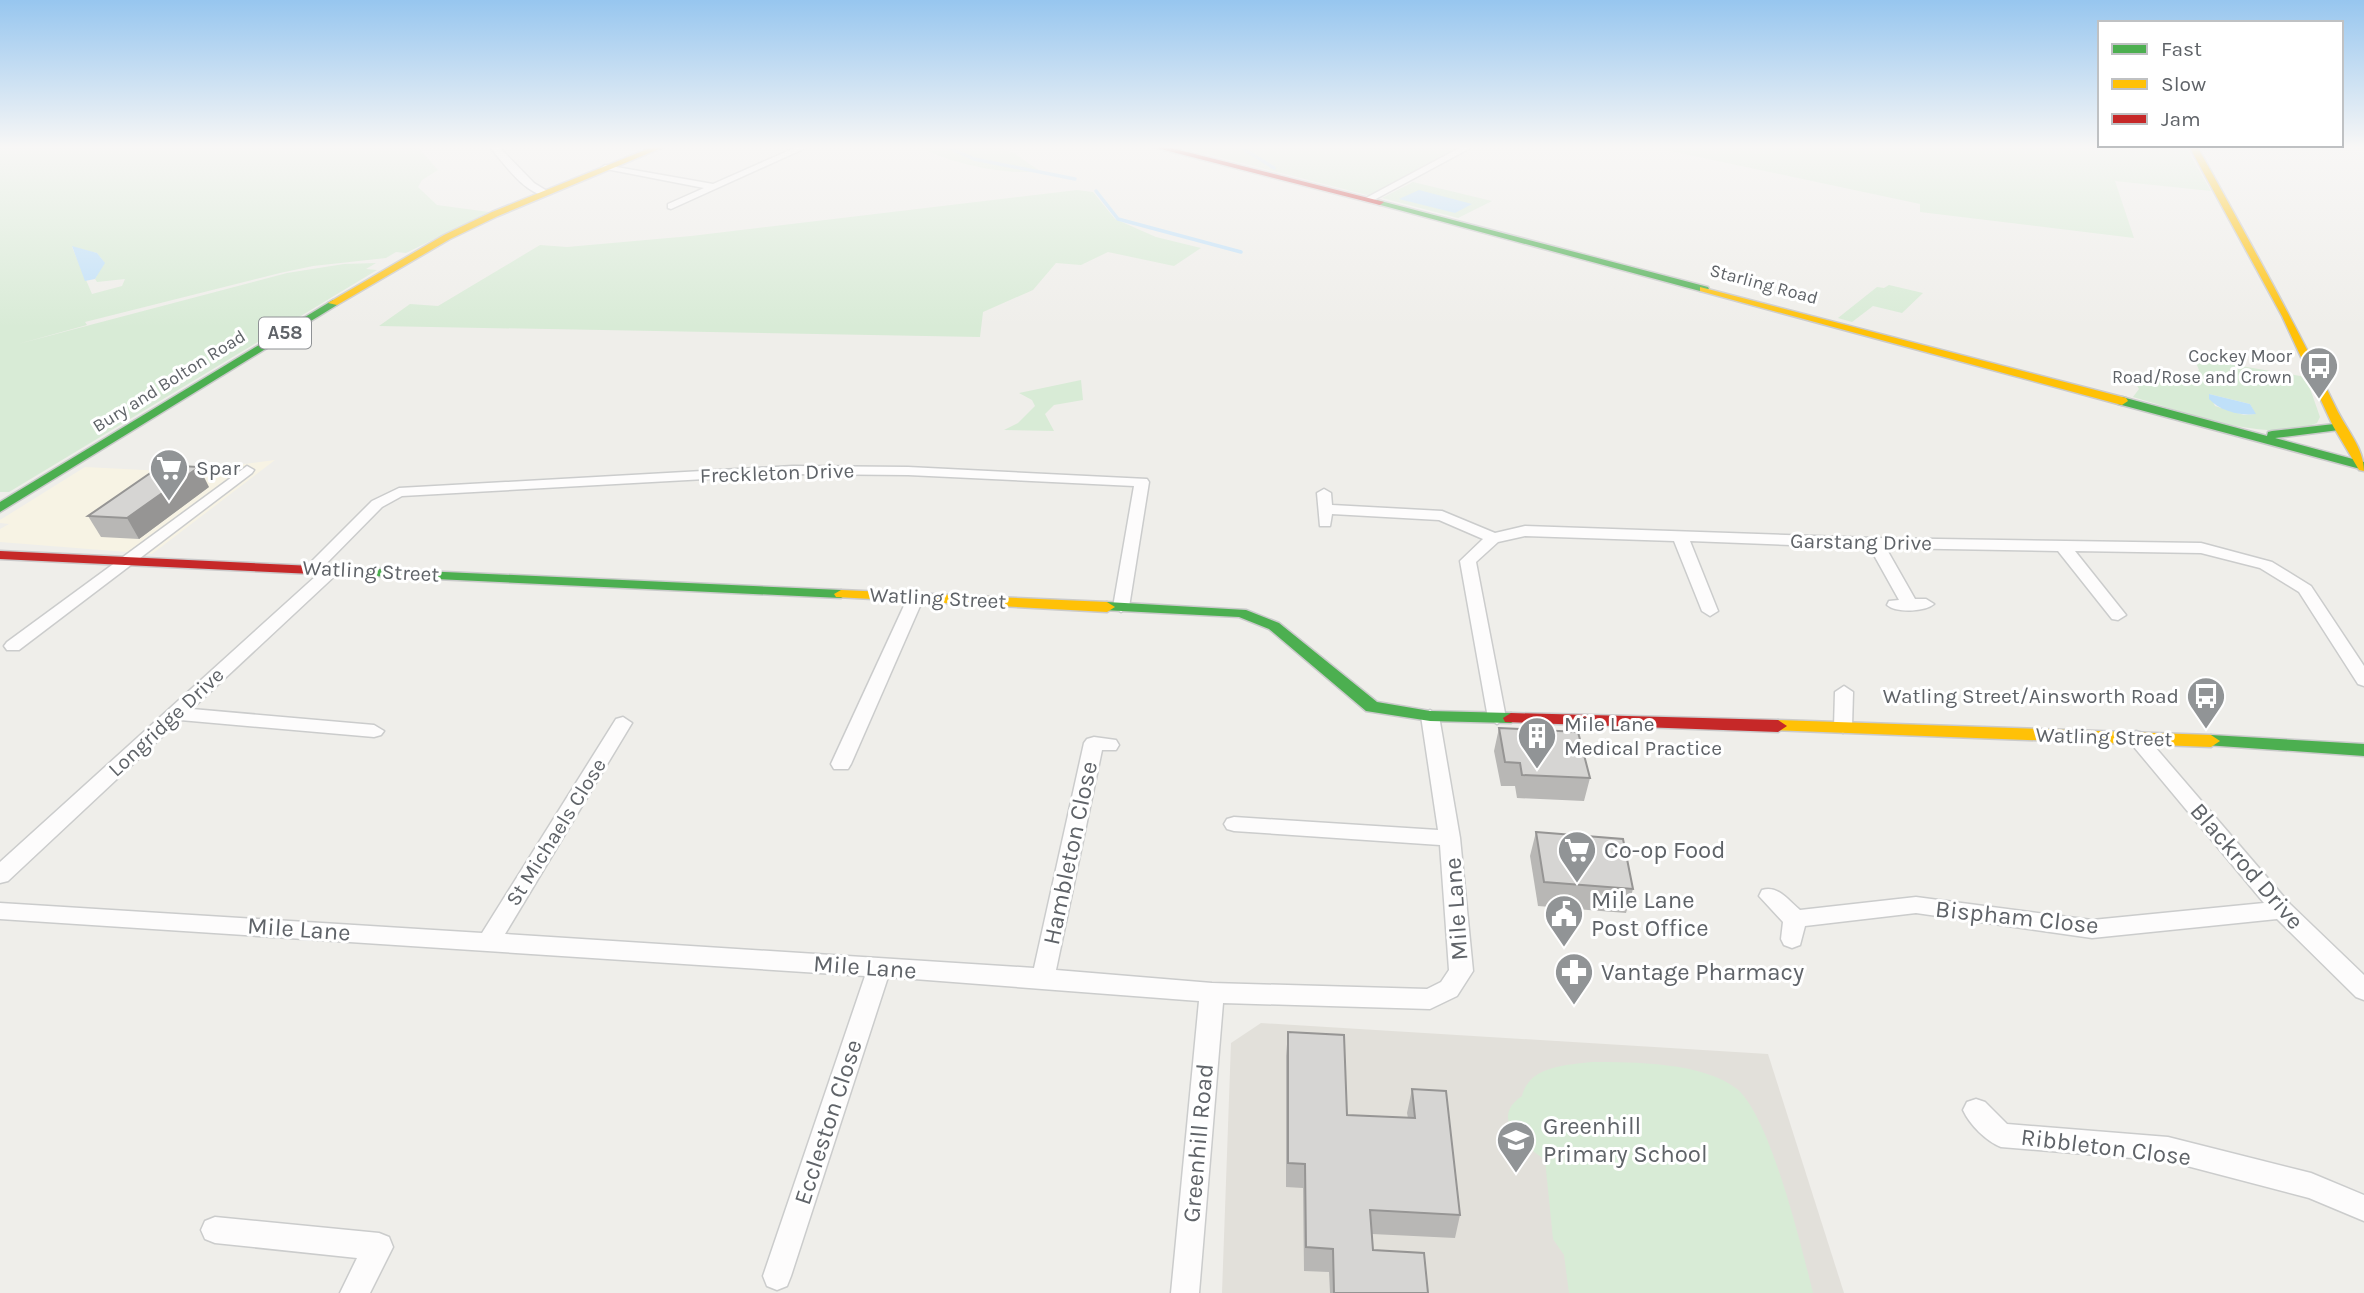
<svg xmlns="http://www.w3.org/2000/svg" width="2364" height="1293" font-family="Karla,sans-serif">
<rect width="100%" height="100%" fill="#efeeea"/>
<!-- commercial -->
<polygon fill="#f7f3e4" points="275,460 152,554 0,542 0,529 9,524 0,523 0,520 85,467 183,472"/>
<!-- education -->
<polygon fill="#e2e0da" points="1261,1023 1768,1054 1844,1293 1222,1293 1231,1043"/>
<!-- green -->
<g fill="#d8ebd6" fill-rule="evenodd">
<path d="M0 146H417L438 170 422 180 418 187 437 205 489 212 406 253 396 252 386 258 313 266 280 273 85 322 87 325 18 344 287 273 344 264 376 263 366 269 377 270 9 492H0ZM72 247 97 253 104 262 95 279 97 282 125 279 122 286 92 294Z"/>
<path d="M918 146H996L1012 152 1040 171C1007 176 947 163 918 146Z"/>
<polygon points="1174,146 1467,146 1371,196"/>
<polygon points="1647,146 2185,146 2211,191 2115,181 2134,238 1920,212 1920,204"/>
<polygon points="1413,182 1492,201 1458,218 1382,198"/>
<polygon points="1077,190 1093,192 1115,219 1156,237 1201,248 1174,266 1108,252 1081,265 1056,263 1033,290 983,312 980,337 379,326 410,304 438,306 540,245 567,247 691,236"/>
<polygon points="1889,285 1923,293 1902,313 1873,306 1852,322 1838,318 1877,287 1884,288"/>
<path d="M2194 358 2306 377 2320 417 2317 423C2266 445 2183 411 2133 397L2139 389 2136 384 2189 378 2199 370ZM2209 394 2250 404 2255 414 2244 415 2215 406Z"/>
<polygon points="1081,380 1083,400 1054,405 1045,414 1054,431 1004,430 1018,423 1035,406 1032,400 1019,393"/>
<path d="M1592 1062C1633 1062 1703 1062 1737 1089 1770 1116 1802 1248 1813 1293H1569L1564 1255 1553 1239 1545 1160C1524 1145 1488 1119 1522 1096 1529 1066 1566 1065 1592 1062Z"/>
</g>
<!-- water -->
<g fill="#bfe0f9">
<polygon points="1419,190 1472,204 1455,213 1399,199"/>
<polygon points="72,246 97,253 105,263 95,279 85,281"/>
<path d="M2209 394 2250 404 2256 414C2240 416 2220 411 2209 399Z"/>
</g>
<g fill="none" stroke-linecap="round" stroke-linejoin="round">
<!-- stream -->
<g stroke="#bfe0f9" stroke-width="3.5">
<polyline points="945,146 974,159 1075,179"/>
<polyline points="1239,146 1274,168"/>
<polyline points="1310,146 1315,146"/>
<polyline points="1096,191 1118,219 1241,252"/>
</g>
<!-- street casing -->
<g stroke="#cbcccc" stroke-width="3">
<g id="street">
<path d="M489 146H498L534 183 547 191V195C526 196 502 161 489 146Z"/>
<polygon points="799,146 810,146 671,209 668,208 668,204 704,188 601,168 605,165 713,184"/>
<polygon points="1463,146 1474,146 1372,201 1364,199"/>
<polygon points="247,466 254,470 252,473 19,650 7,650 4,646 7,642"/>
<polygon points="793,466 908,467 1147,479 1149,482 1129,607 1121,612 1113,607 1134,486 908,475 793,474 402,496 382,507 319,571 313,573 305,568 372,501 399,488"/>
<path d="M1324 489 1331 493 1332 505 1442 511 1495 533 1525 526 1875 538 2201 543 2272 562 2311 586 2364 666V686L2358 684 2299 592 2260 568 2201 553 2075 551 2126 615 2118 620 2112 619 2058 551 1886 548 1915 599H1926L1934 604C1925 612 1896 613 1887 605L1889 601 1899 600 1870 548 1690 541 1718 611 1710 616 1702 611 1674 541 1525 536 1498 542 1476 562 1506 718 1497 724 1488 718 1460 561 1483 539 1439 520 1332 514 1330 526H1320L1317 493Z"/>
<polygon points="333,564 339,566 341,569 339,572 192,709 374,725 384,731 381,735 374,737 180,720 8,881 0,883 0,862 327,566"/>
<polygon points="916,592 924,597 851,764 848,769 834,769 831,764 908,597"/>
<polygon points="1844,686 1853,692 1852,727 1843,733 1834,727 1835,692"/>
<polygon points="1430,710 1439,716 1460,838 1473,971 1457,996 1430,1009 1223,1003 1199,1293 1171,1293 1199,1001 888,977 791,1276 787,1286 777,1290 767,1286 763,1276 865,976 0,919 0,903 482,933 616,719 623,717 632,723 505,934 1034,968 1084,743 1087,739 1094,737 1116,740 1119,745 1116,750 1102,750 1056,970 1212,983 1427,989 1441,982 1449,970 1440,845 1234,831 1227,829 1224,824 1227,819 1234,817 1438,830 1421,716"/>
<path d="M2136 731 2143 733 2290 904 2364 975V1000L2356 997 2277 919 2092 938 1916 913 1805 926 1800 945 1792 948 1784 945 1781 939 1783 922 1759 896 1762 890C1778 885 1788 900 1800 910L1916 897 2092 920 2264 903 2129 741 2126 737Z"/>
<path d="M1976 1099 1985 1102 2007 1124 2168 1137 2311 1173 2364 1195V1221L2309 1198 2168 1161 2001 1147C1986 1141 1970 1125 1963 1110L1967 1102Z"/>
<polygon points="215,1217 379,1233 389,1237 393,1247 370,1293 340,1293 357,1258 215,1243 205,1239 201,1230 205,1221"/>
</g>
</g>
<!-- fast casing -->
<g stroke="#cacacb" stroke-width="3">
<g id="fast">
<polygon points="1377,200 1708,287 1709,289 1700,291 1377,204"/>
<polygon points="333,300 338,303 337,305 0,512 0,502"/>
<polygon points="2122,397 2267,436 2268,432 2272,431 2343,423 2343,429 2339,430 2275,438 2364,462 2364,470 2118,404 2118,398"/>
<polygon points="313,566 841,590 848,594 841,598 308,573 306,570"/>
<polygon points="1107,602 1246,610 1279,623 1377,702 1430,711 1511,713 1519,718 1511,723 1430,721 1366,711 1269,629 1239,617 1102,610 1099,607 1102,604"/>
<polygon points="2211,735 2364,744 2364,756 2205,745 2202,741"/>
</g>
</g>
<!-- slow casing -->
<g stroke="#cacacb" stroke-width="3">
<g id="slow">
<polygon points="655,146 666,146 498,216 450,239 337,305 328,303 444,235 492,212"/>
<path d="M2189 146H2197C2245 233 2293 319 2336 408 2346 429 2364 448 2364 471L2359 470 2333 426 2282 316Z"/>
<polygon points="1700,287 2126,398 2128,401 2122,405 2118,404 1700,291"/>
<polygon points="841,590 1107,602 1115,607 1107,612 836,597 834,594"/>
<polygon points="1778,720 2211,735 2220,741 2211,747 1772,730 1769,726"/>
</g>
</g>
<!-- jam casing -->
<g stroke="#cacacb" stroke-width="3">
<g id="jam">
<polygon points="1149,146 1163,146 1384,202 1380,205"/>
<polygon points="0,551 313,566 320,570 313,574 0,559"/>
<polygon points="1511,713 1778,720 1787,726 1778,732 1505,722 1503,718"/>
</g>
</g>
<!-- street -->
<use href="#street" fill="#fdfcfc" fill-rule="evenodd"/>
<!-- fast -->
<use href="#fast" fill="#4caf50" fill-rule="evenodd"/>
<!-- slow -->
<use href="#slow" fill="#ffc107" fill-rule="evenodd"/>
<!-- jam -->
<use href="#jam" fill="#c62828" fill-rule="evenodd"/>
</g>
<!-- wall -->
<g fill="#b8b7b5">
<polygon points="209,487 139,539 101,537 88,516"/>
<polygon points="1499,728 1590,778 1584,801 1517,798 1515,786 1501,786 1494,751"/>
<polygon points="1536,832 1633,889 1626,913 1538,906 1530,856"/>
<polygon points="1288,1032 1347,1115 1408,1118 1407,1113 1412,1089 1460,1215 1455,1238 1372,1234 1373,1250 1428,1293 1330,1293 1329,1272 1304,1271 1303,1188 1286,1187 1286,1056"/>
</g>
<!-- shaded-wall -->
<polygon fill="#969594" points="199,467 209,487 139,539 127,518"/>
<!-- building -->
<g fill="#d6d5d3" stroke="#969594" stroke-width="2">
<polygon points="162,465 199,467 127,518 88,516"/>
<polygon points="1499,728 1578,732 1590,778 1522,775 1520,763 1505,762"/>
<polygon points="1536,832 1623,839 1633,889 1544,882"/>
<polygon points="1288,1032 1344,1035 1347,1115 1415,1118 1412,1089 1446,1091 1460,1215 1370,1210 1373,1250 1424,1253 1428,1293 1334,1293 1333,1249 1306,1247 1305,1164 1288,1163"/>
</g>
<!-- sky -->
<linearGradient id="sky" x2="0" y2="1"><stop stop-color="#97c6ef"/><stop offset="0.45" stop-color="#f8f7f6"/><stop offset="1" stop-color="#f8f7f6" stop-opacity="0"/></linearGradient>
<rect width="2364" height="327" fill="url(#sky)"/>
<!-- icons -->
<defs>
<g id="bus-pin" transform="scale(2.0125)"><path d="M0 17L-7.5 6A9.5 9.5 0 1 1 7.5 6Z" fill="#919496" stroke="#fff"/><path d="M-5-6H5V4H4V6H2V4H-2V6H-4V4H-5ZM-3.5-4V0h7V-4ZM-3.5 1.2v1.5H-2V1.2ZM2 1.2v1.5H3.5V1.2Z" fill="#fff"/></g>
<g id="supermarket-pin" transform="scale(2.0125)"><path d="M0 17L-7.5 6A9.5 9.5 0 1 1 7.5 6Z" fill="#919496" stroke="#fff"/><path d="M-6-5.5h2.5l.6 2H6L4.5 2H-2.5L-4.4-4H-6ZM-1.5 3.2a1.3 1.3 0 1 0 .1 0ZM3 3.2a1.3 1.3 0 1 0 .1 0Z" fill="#fff"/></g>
<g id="building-pin" transform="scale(2.0125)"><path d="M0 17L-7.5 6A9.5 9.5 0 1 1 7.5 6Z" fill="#919496" stroke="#fff"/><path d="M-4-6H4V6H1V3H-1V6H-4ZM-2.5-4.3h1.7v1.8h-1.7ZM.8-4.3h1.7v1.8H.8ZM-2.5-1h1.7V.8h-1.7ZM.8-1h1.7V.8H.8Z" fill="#fff"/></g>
<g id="civic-pin" transform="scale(2.0125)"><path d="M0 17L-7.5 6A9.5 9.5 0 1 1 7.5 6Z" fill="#919496" stroke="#fff"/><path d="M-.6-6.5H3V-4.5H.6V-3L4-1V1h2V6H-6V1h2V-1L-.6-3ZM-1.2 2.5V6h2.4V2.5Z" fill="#fff"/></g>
<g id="pharmacy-pin" transform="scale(2.0125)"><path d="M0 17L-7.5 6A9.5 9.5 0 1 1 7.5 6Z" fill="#919496" stroke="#fff"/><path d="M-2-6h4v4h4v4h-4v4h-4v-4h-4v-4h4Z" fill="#fff"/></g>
<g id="school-pin" transform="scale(2.0125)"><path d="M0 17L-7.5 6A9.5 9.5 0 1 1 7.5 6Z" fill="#919496" stroke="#fff"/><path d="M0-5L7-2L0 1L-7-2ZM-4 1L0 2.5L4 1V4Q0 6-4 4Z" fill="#fff"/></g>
</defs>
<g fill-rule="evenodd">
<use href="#bus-pin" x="2319" y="366"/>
<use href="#supermarket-pin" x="169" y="468"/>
<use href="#bus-pin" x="2206" y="696"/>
<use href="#building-pin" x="1537" y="736"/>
<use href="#supermarket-pin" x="1577" y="850"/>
<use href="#civic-pin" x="1564" y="914"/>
<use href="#pharmacy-pin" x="1574" y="972"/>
<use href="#school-pin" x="1516" y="1140"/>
</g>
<g text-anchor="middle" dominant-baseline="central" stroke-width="6" stroke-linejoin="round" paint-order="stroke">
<!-- far-street labels -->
<g font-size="18" fill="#5f6368" stroke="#fff">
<text transform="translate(1764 284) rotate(15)">Starling Road</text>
<text transform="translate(169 381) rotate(-32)">Bury and Bolton Road</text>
</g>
<!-- far-poi labels -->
<g font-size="18" fill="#5f6368" stroke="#fff" text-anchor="end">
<text x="2292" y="356">Cockey Moor<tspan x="2292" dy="21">Road/Rose and Crown</tspan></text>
</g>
<!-- shield labels -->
<rect fill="#fff" stroke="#8f9295" stroke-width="2" x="259" y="317.5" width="52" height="31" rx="5"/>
<g font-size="19" font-weight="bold" fill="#5f6368">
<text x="285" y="333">A58</text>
</g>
<!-- poi labels -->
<g font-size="21" fill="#5f6368" stroke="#fff" text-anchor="start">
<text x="196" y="468">Spar</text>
<text x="2179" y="696" text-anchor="end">Watling Street/Ainsworth Road</text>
<text x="1564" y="724">Mile Lane<tspan x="1564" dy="24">Medical Practice</tspan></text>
</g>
<!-- street labels -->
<g font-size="21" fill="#5f6368" stroke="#fff">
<text transform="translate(777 473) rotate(-2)">Freckleton Drive</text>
<text transform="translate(1861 542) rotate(1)">Garstang Drive</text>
<text transform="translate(371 571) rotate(3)">Watling Street</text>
<text transform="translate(938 598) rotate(3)">Watling Street</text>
<text transform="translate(166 722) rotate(-43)">Longridge Drive</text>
<text transform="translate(2104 737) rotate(2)">Watling Street</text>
<text transform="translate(556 832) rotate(-58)">St Michaels Close</text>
</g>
<!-- near-poi labels -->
<g font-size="24" fill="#5f6368" stroke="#fff" text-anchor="start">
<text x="1604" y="850">Co-op Food</text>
<text x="1591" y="900">Mile Lane<tspan x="1591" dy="28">Post Office</tspan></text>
<text x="1601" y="972">Vantage Pharmacy</text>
<text x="1543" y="1126">Greenhill<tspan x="1543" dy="28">Primary School</tspan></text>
</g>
<!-- near-street labels -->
<g font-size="24" fill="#5f6368" stroke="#fff">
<text transform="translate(1070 853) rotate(-78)">Hambleton Close</text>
<text transform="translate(2247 866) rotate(49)">Blackrod Drive</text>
<text transform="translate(1456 909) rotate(-94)">Mile Lane</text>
<text transform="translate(2017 917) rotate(6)">Bispham Close</text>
<text transform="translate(299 929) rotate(4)">Mile Lane</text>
<text transform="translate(865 967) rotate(4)">Mile Lane</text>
<text transform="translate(828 1122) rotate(-72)">Eccleston Close</text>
<text transform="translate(1198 1143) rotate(-85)">Greenhill Road</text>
<text transform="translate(2106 1147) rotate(7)">Ribbleton Close</text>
</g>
</g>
<!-- legend -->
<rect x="2098" y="21" width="245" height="126" fill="#ffffff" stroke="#bfc1c3" stroke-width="2"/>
<rect x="2112" y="44" width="35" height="10" fill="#4caf50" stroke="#bfc1c3" stroke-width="2"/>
<text x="2161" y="56" font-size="21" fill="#5f6368">Fast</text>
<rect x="2112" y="79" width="35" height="10" fill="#ffc107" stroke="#bfc1c3" stroke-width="2"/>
<text x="2161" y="91" font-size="21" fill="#5f6368">Slow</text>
<rect x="2112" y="114" width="35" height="10" fill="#c62828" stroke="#bfc1c3" stroke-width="2"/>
<text x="2161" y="126" font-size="21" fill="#5f6368">Jam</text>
</svg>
